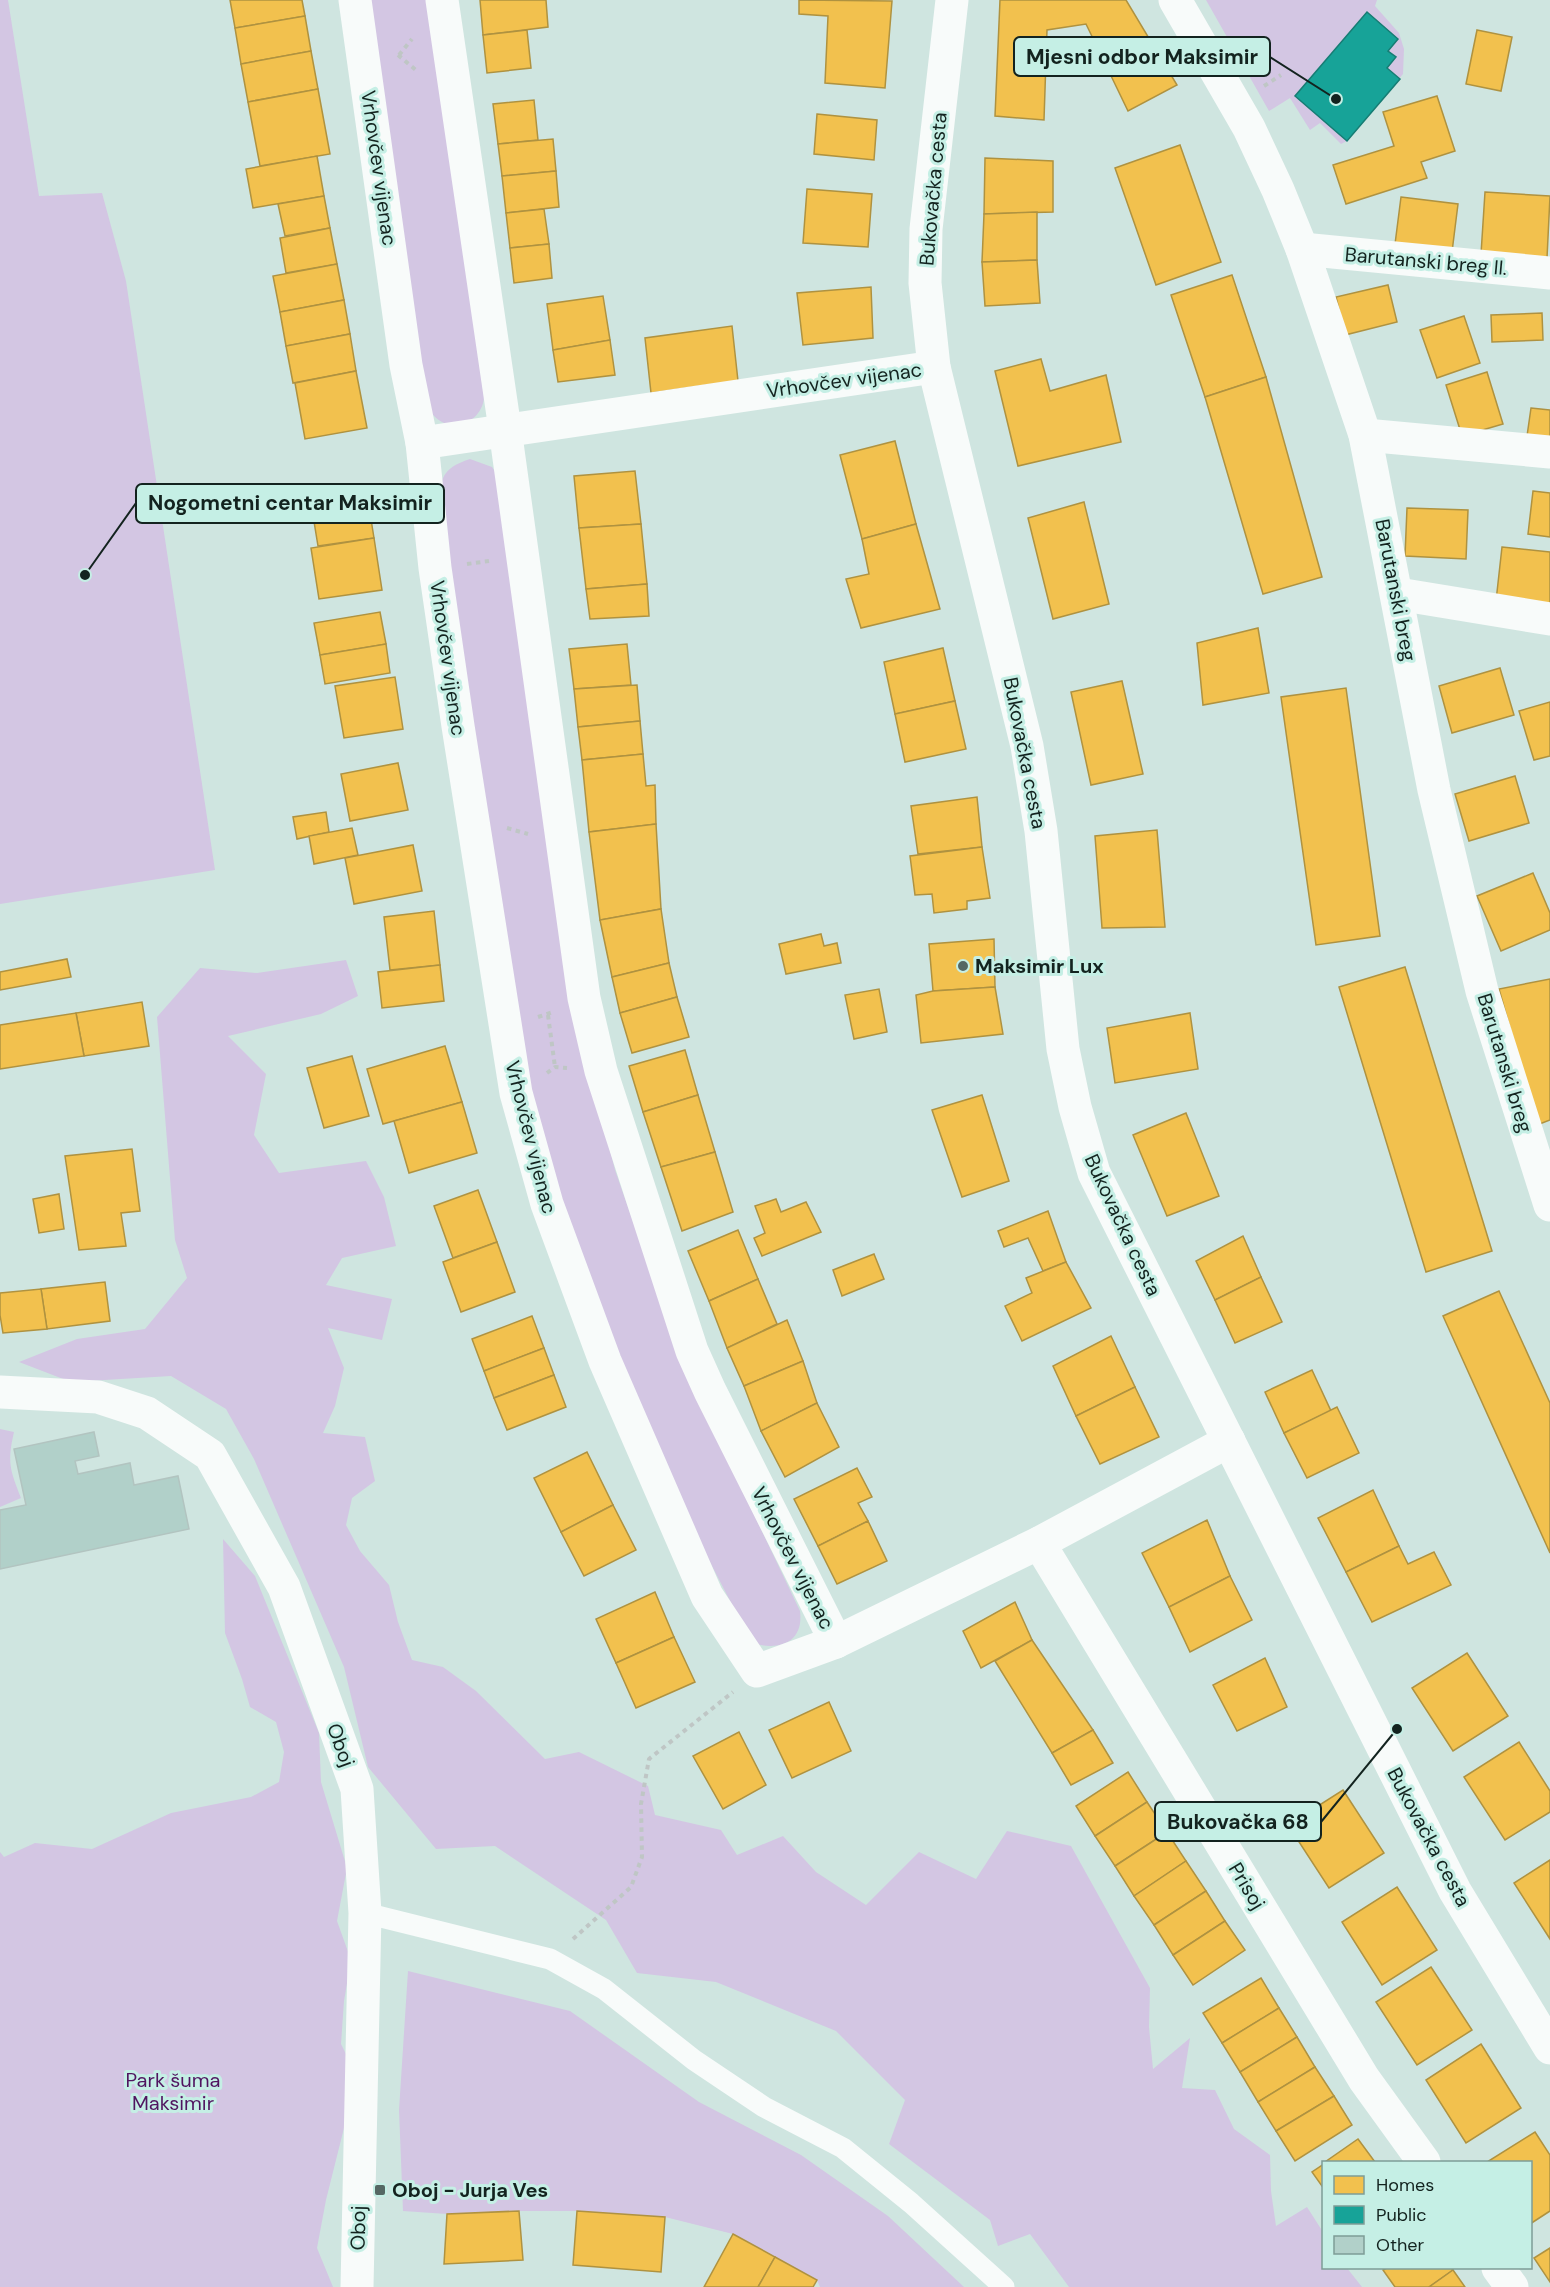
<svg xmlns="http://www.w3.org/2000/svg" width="1550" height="2287" font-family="'DM Sans',sans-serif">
<rect width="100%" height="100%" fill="#cfe5e0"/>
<!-- green -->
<g fill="#d3c6e3">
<polygon points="0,0 8,0 39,196 102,193 126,281 215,870 0,904"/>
<path d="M368 0H429L484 397C483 417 461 432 442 422 434 418 429 410 425 403Z"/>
<polygon points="1206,0 1377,0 1375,6 1399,33 1404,49 1403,74 1347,141 1341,144 1320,123 1310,130 1290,98 1269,111"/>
<path d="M470 459 492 467 498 476 592 1077 615 1170 685 1370 800 1611C804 1643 779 1651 752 1643L673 1491 585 1277 532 1103 440 510C440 481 439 469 470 459Z"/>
<polygon points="346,960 358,996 321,1014 228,1036 266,1074 254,1135 279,1173 366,1161 384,1197 396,1246 342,1258 326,1285 392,1299 382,1340 328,1328 344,1368 335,1406 323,1433 365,1437 375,1481 352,1498 346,1525 360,1551 389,1585 398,1622 412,1660 443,1667 476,1691 545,1759 579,1752 648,1786 655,1815 721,1830 737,1855 783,1836 816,1872 866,1905 919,1852 976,1879 1007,1831 1071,1846 1150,1988 1149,2027 1153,2069 1190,2038 1182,2088 1215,2090 1234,2129 1270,2155 1271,2191 1276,2226 1307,2207 1323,2232 1324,2268 1347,2268 1362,2287 1069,2287 1030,2234 998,2246 990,2220 889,2144 905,2100 836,2031 716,1982 637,1973 606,1920 495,1846 436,1849 368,1767 344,1667 254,1459 226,1409 171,1376 71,1382 19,1362 77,1339 145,1329 187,1278 175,1240 157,1017 200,968 257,973"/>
<path d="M0 1429 14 1432C7 1462 10 1470 21 1498L0 1507Z"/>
<polygon points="223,1539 255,1576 319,1733 321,1782 347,1868 337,1921 351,1960 344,2001 341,2044 357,2076 326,2200 317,2248 333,2287 0,2287 0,1852 4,1857 35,1843 92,1849 171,1813 251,1797 279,1782 284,1752 276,1722 250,1707 242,1679 225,1633"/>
<polygon points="408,1971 570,2011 699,2102 801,2155 888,2216 964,2287 820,2287 817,2280 733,2234 665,2217 577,2211 519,2211 447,2214 403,2211 399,2110"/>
</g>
<!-- homes -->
<g fill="#f2c14e" stroke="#af9240" stroke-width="1.5">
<polygon points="230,0 302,0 305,16 235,28"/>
<polygon points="480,0 546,0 548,27 483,35"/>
<polygon points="799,0 892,1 885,88 825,83 828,16 799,14"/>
<polygon points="1000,0 1126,0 1177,85 1128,111 1086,24 1047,30 1044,120 995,116"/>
<polygon points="305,16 311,51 241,64 235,28"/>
<polygon points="527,30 531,68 487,73 483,35"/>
<polygon points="1477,30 1512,37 1501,91 1466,84"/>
<polygon points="311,51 318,89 248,102 241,64"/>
<polygon points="318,89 330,154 260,166 248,102"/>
<polygon points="1437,96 1455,151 1421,162 1427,178 1346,204 1333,165 1394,146 1383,112"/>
<polygon points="534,100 538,140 498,144 493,104"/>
<polygon points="817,114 877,120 874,160 814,154"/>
<polygon points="553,139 556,171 502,176 498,144"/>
<polygon points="1180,145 1221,262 1156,285 1115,168"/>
<polygon points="317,156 324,196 253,208 246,169"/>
<polygon points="985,158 1053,161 1053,212 984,214"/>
<polygon points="556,171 559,207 506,213 502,176"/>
<polygon points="807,189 872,194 868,247 803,243"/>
<polygon points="1485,192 1550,196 1547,258 1481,254"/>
<polygon points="324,196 330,228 285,236 278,204"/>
<polygon points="1401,197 1458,204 1452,252 1395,244"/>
<polygon points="544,209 549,244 510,248 506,213"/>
<polygon points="1037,212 1037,260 982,262 984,214"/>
<polygon points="330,228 337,264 286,273 280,238"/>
<polygon points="549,244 552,278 514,283 510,248"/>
<polygon points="1037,260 1040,303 985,306 982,262"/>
<polygon points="337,264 344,300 280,312 273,276"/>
<polygon points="1232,275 1266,377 1205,397 1171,295"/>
<polygon points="1388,285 1397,322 1345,335 1336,297"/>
<polygon points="871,287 873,338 803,345 797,293"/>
<polygon points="603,296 610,340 553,350 547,304"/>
<polygon points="344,300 350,334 286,346 280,312"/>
<polygon points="1542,313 1543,340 1492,342 1491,315"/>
<polygon points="1464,316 1480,363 1437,378 1420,330"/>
<polygon points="732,326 738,381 651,393 645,338"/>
<polygon points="350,334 356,371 293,383 286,346"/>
<polygon points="610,340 615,375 558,382 553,350"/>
<polygon points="1041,359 1050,391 1106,375 1121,442 1018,466 995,371"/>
<polygon points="356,371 367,428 305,439 295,383"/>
<polygon points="1487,372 1503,424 1462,436 1446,385"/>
<polygon points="1266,377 1322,577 1263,594 1205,397"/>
<polygon points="1531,408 1550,410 1550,446 1526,443"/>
<polygon points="895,441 916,524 862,539 840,455"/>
<polygon points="635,471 641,524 579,528 574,476"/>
<polygon points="366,488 374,538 318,546 310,497"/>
<polygon points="1533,491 1550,493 1550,537 1528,534"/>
<polygon points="1084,502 1109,604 1053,619 1028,518"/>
<polygon points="1407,508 1468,510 1466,559 1405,556"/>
<polygon points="641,524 647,584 586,589 579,528"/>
<polygon points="916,524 940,609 861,628 846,579 869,574 862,539"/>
<polygon points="374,538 382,590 319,599 311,548"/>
<polygon points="1502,547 1550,552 1550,607 1496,601"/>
<polygon points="647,584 649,616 590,619 586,589"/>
<polygon points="380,612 386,644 320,655 314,623"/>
<polygon points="1258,628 1269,693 1203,705 1197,643"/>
<polygon points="386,644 390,673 325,684 320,655"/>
<polygon points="627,644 631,685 574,689 569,649"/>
<polygon points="943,648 955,701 895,714 884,662"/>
<polygon points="1500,668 1514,715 1452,733 1439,686"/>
<polygon points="395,677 403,729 344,738 335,686"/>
<polygon points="1122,681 1143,774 1091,785 1071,692"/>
<polygon points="637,685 640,721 578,727 574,689"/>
<polygon points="1346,688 1380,936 1316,945 1281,697"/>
<polygon points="955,701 966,749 905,762 895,714"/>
<polygon points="1550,702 1550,756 1534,760 1519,711"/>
<polygon points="640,721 643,754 582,760 578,727"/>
<polygon points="643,754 646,786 655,785 656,824 589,832 582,760"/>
<polygon points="398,763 408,810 350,821 341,774"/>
<polygon points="1515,776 1529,823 1469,841 1455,794"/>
<polygon points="977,797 982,847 918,854 911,806"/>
<polygon points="326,812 329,832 297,839 293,817"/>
<polygon points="656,824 661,909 600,920 589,832"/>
<polygon points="352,828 358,855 314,864 309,836"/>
<polygon points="1157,830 1165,927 1102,928 1095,836"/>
<polygon points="413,845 422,891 354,904 345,858"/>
<polygon points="982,847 990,898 967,901 967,909 934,913 932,894 915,895 910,856"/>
<polygon points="1533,873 1550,913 1550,930 1501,951 1477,896"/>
<polygon points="661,909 669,963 612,977 600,920"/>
<polygon points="434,911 440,965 390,970 384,917"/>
<polygon points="821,934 824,946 837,943 841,963 786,974 779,944"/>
<polygon points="994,939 995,987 933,991 929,944"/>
<polygon points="67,959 71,977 0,990 0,972"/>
<polygon points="669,963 677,997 620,1013 612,977"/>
<polygon points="440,965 444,1001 382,1008 378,972"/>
<polygon points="1405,967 1492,1251 1426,1272 1339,987"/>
<polygon points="1550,979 1550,1120 1537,1125 1499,989"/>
<polygon points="995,987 1003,1034 921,1043 916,995 933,991"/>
<polygon points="879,989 887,1032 854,1039 845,995"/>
<polygon points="677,997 689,1037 632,1053 620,1013"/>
<polygon points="142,1002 149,1046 84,1056 76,1013"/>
<polygon points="76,1013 84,1056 0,1069 0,1025"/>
<polygon points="1190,1013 1198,1069 1115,1083 1107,1028"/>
<polygon points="445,1046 462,1102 383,1124 367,1069"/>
<polygon points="685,1050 698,1095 643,1112 629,1066"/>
<polygon points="352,1056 369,1116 324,1128 307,1068"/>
<polygon points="698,1095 715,1152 661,1167 643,1112"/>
<polygon points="982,1095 1009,1181 962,1197 932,1110"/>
<polygon points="462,1102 477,1153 409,1173 394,1121"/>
<polygon points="1186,1113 1219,1196 1167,1216 1133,1135"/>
<polygon points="132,1149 140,1211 121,1213 126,1246 79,1250 65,1156"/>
<polygon points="715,1152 733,1212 682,1231 661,1167"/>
<polygon points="478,1190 497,1242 453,1258 434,1206"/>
<polygon points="59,1194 64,1229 39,1233 33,1199"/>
<polygon points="776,1199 781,1212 806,1202 821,1232 762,1256 754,1238 765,1233 755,1206"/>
<polygon points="1048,1211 1066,1262 1043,1271 1028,1238 1004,1247 998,1231"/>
<polygon points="738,1230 758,1279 709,1301 688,1251"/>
<polygon points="1243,1236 1261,1277 1215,1300 1196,1261"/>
<polygon points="497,1242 515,1292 461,1312 443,1262"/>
<polygon points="874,1254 884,1279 842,1296 833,1270"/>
<polygon points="1066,1262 1091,1308 1022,1341 1005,1306 1032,1293 1026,1278"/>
<polygon points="1261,1277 1282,1322 1235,1343 1215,1300"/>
<polygon points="758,1279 777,1324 727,1348 709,1301"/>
<polygon points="105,1282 110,1321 47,1329 41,1289"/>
<polygon points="41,1289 47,1329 3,1333 0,1315 0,1293"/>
<polygon points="1499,1291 1550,1403 1550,1553 1443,1316"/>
<polygon points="532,1316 544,1348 484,1371 472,1339"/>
<polygon points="787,1320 803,1361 744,1386 727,1348"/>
<polygon points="1111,1336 1135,1387 1076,1416 1053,1366"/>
<polygon points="544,1348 554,1375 494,1398 484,1371"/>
<polygon points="803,1361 817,1403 761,1431 744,1386"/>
<polygon points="1312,1370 1331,1411 1284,1433 1265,1392"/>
<polygon points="554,1375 566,1407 507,1430 494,1398"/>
<polygon points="1135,1387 1159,1437 1100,1464 1076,1416"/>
<polygon points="817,1403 839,1447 785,1477 761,1431"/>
<polygon points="1337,1407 1359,1453 1307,1478 1284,1433"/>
<polygon points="587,1452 613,1505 561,1532 534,1478"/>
<polygon points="857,1468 872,1497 858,1503 868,1521 818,1546 794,1499"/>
<polygon points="1373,1490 1399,1546 1346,1572 1318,1518"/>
<polygon points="613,1505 636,1550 584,1576 561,1532"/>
<polygon points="1207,1520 1230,1576 1169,1607 1142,1553"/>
<polygon points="868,1521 887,1561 837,1584 818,1546"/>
<polygon points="1399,1546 1408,1564 1434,1552 1451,1585 1372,1622 1346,1572"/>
<polygon points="1230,1576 1252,1620 1190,1652 1169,1607"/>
<polygon points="655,1592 674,1637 616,1663 596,1619"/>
<polygon points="1015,1602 1032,1640 981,1668 963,1631"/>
<polygon points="674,1637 695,1682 636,1708 616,1663"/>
<polygon points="1032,1640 1093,1730 1052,1753 995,1661"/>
<polygon points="1467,1653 1508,1716 1453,1751 1412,1688"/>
<polygon points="1265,1658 1287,1707 1237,1731 1213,1685"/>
<polygon points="829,1702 851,1751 792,1778 769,1730"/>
<polygon points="1093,1730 1113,1763 1071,1785 1052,1753"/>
<polygon points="739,1732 766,1785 723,1809 693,1756"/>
<polygon points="1519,1742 1550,1791 1550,1812 1505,1840 1464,1777"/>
<polygon points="1128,1772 1147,1802 1095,1836 1076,1806"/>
<polygon points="1343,1790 1384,1853 1329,1888 1288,1825"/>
<polygon points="1147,1802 1167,1832 1115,1866 1095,1836"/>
<polygon points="1167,1832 1186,1861 1134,1896 1115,1866"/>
<polygon points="1550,1860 1550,1939 1514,1883"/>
<polygon points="1186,1861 1206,1891 1154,1925 1134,1896"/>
<polygon points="1397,1887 1437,1950 1382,1985 1342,1922"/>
<polygon points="1206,1891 1225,1921 1173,1955 1154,1925"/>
<polygon points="1225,1921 1245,1950 1193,1985 1173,1955"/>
<polygon points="1431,1967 1472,2030 1417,2065 1376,2002"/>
<polygon points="1261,1978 1279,2008 1222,2043 1203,2013"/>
<polygon points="1279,2008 1297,2037 1240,2072 1222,2043"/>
<polygon points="1297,2037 1315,2067 1258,2102 1240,2072"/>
<polygon points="1481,2044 1521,2108 1466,2143 1426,2080"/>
<polygon points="1315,2067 1334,2096 1276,2131 1258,2102"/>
<polygon points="1334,2096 1352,2125 1295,2161 1276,2131"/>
<polygon points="1535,2132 1550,2155 1550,2211 1530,2224 1530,2162 1487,2162"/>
<polygon points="1358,2139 1375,2162 1325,2162"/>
<polygon points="1324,2164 1324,2189 1312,2172"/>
<polygon points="519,2211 523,2260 444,2264 447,2214"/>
<polygon points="577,2211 665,2217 661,2272 573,2265"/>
<polygon points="733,2234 775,2257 758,2287 704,2287"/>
<polygon points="1550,2248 1550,2282 1534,2258"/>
<polygon points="775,2257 817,2280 813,2287 758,2287"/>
<polygon points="1387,2268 1451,2268 1453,2270 1429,2287 1395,2287 1383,2270"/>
<polygon points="1453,2270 1465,2287 1429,2287"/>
</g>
<!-- public -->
<polygon fill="#17a398" stroke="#167d74" stroke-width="1.5" points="1367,12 1398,39 1388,51 1396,57 1387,68 1400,79 1347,141 1295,96"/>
<!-- building -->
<polygon fill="#b1d0c9" stroke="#b2c4c0" stroke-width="1.5" points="94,1432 99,1456 75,1461 78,1474 130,1463 134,1485 178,1476 189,1529 0,1569 0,1510 26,1505 14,1449"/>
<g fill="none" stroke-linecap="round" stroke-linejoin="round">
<!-- path -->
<g stroke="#bfc6c5" stroke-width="4" stroke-dasharray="4.5 4.5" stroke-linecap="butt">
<polyline points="398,55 417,71"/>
<polyline points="399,55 412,39"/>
<polyline points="1264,86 1281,75"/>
<polyline points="467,564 489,561"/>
<polyline points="507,828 528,834"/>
<polyline points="548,1015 555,1067"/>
<polyline points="538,1017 553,1012"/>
<polyline points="547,1073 555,1067 567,1068"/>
<polyline points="573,1939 631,1887 642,1857 641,1804 649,1759 733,1692"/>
</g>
<!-- lane -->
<polyline stroke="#f8fbfa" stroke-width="21" points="365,1913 550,1959 604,1989 694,2060 764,2107 843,2148 911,2203 1004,2287"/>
<!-- street -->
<g stroke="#f8fbfa" stroke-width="33">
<polyline points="355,0 406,365 422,443 435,568 458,726 516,1093 547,1204 605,1361 707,1596 757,1671 836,1642 1039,1543 1229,1441"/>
<polyline points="442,0 505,429 584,998 601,1071 692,1351 710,1391 836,1642"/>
<polyline points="1175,0 1249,128 1278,190 1302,249 1365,435 1434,790 1482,991 1550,1205"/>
<polyline points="1302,249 1550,273"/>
<polyline points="1365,435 1550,452"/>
<polyline points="422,443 934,367"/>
<polyline points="1398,594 1550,619"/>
<polyline points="1039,1543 1364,2079 1424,2162"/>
<polyline points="1498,2268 1512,2287"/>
</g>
<!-- secondary -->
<g stroke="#f8fbfa" stroke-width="33">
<polyline points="952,0 926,229 925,283 934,367 1027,746 1041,831 1063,1049 1075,1107 1094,1173 1455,1891 1550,2048"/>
<polyline points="0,1392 98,1397 147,1413 210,1455 284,1587 357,1789 365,1913 357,2287"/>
</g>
</g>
<!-- markers -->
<g fill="#556763" stroke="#c5efe5" stroke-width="2">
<circle cx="963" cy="966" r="6"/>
<rect x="374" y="2184" width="12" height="12" rx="3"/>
</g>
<g text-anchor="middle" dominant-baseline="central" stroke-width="6" stroke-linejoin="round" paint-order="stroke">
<!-- street labels -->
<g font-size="20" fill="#13231f" stroke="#c5efe5">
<text transform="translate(379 168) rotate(82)">Vrhovčev vijenac</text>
<text transform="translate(933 189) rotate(-85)">Bukovačka cesta</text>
<text transform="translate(1426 261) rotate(5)">Barutanski breg II.</text>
<text transform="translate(844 380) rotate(-8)">Vrhovčev vijenac</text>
<text transform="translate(1396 590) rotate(79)">Barutanski breg</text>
<text transform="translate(448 658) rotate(82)">Vrhovčev vijenac</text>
<text transform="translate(1025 753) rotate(79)">Bukovačka cesta</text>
<text transform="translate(1505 1063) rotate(73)">Barutanski breg</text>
<text transform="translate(531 1137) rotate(76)">Vrhovčev vijenac</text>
<text transform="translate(1123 1225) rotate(65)">Bukovačka cesta</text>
<text transform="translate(793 1558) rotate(63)">Vrhovčev vijenac</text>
<text transform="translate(341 1745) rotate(70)">Oboj</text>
<text transform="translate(1429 1837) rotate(62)">Bukovačka cesta</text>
<text transform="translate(1247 1886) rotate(59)">Prisoj</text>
<text transform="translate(358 2228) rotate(-89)">Oboj</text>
</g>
<!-- poi labels -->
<g font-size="20" font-weight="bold" fill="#13231f" stroke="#c5efe5" text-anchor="start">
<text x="975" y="966">Maksimir Lux</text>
<text x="392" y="2190">Oboj - Jurja Ves</text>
</g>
<!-- park labels -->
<g font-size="20" fill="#501560" stroke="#c5efe5">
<text x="173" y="2080">Park šuma<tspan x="173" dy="23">Maksimir</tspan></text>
</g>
</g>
<!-- callouts -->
<path fill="none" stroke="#13231f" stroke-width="2" d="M1336 99L1270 57M85 575L136 503M1397 1729L1321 1822"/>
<g fill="#13231f" stroke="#c5efe5" stroke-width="2">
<circle cx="1336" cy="99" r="6"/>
<circle cx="85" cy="575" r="6"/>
<circle cx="1397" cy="1729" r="6"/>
</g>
<g fill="#c5efe5" stroke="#13231f" stroke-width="2">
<rect x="1014" y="37" width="256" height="39" rx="6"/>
<rect x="136" y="484" width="308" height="39" rx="6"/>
<rect x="1155" y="1802" width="166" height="39" rx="6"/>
</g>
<g font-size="21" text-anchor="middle" font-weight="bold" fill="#13231f">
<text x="1142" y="64">Mjesni odbor Maksimir</text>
<text x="290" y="510">Nogometni centar Maksimir</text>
<text x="1238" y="1829">Bukovačka 68</text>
</g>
<!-- legend -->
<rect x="1322" y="2161" width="210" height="108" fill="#c5efe5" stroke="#7e9d96" stroke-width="1.5"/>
<rect x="1334" y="2176" width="30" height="18" fill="#f2c14e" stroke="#7e9d96" stroke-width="1.5"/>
<text x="1376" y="2191" font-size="18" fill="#13231f">Homes</text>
<rect x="1334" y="2206" width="30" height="18" fill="#17a398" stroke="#7e9d96" stroke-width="1.5"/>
<text x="1376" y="2221" font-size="18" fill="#13231f">Public</text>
<rect x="1334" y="2236" width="30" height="18" fill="#b1d0c9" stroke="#7e9d96" stroke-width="1.5"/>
<text x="1376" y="2251" font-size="18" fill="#13231f">Other</text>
</svg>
